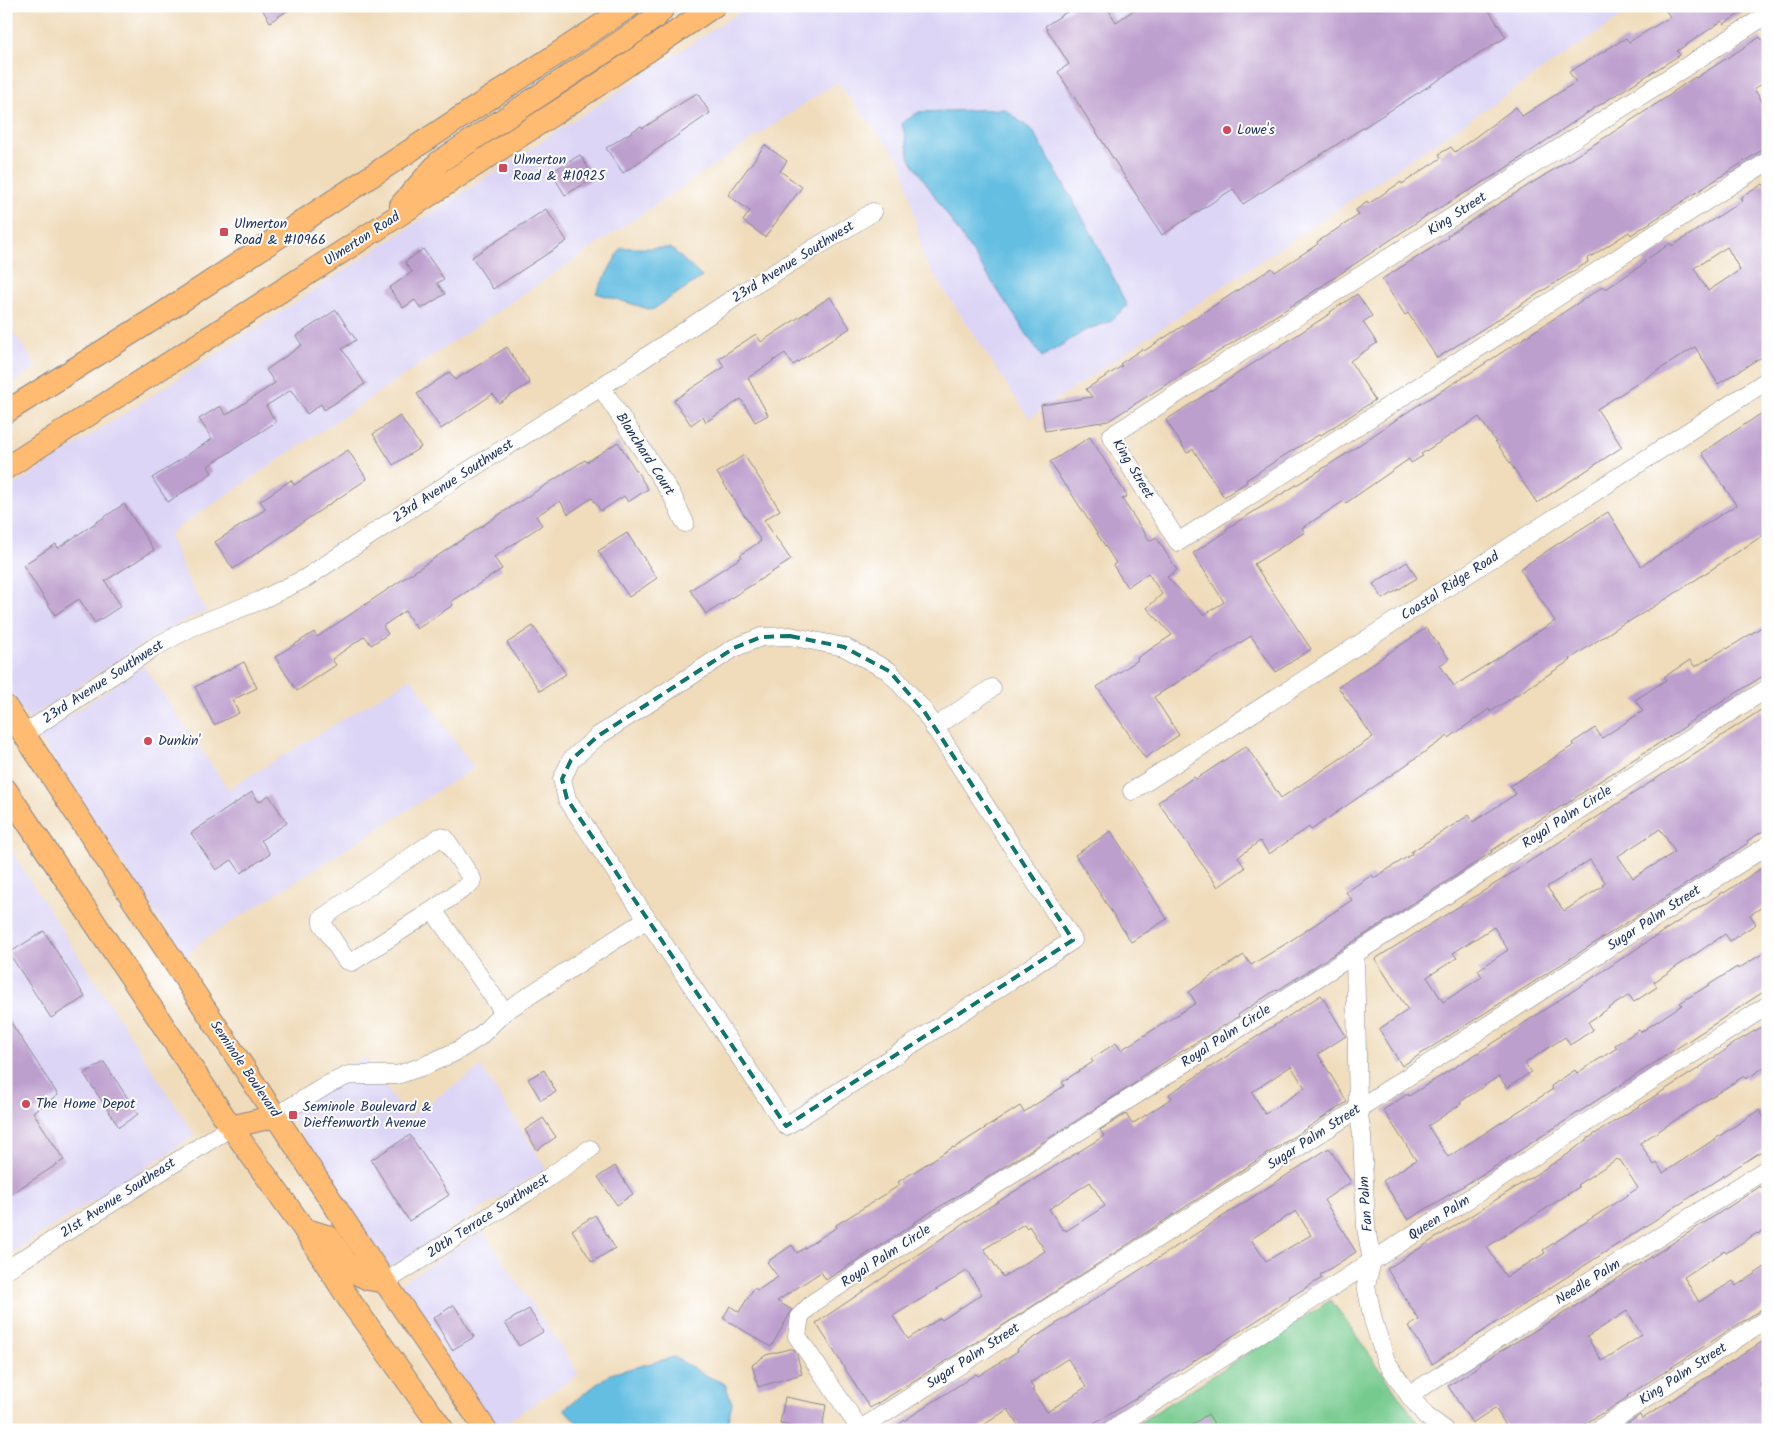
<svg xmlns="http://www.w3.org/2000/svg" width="1774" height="1436" font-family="Kalam,sans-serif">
<rect width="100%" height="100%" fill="#fff"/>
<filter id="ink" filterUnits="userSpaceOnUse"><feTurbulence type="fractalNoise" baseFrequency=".02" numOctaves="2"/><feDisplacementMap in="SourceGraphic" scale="10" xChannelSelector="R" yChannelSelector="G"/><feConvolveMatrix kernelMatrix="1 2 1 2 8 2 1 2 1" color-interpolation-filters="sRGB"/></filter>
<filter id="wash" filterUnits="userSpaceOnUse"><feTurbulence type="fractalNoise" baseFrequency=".0096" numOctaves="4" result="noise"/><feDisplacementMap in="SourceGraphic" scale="20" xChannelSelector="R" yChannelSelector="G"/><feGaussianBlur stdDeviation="1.12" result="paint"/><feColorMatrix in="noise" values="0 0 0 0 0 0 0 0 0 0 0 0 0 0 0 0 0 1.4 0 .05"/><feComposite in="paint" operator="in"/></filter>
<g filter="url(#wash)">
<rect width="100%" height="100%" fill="#f0dcbb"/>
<!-- built -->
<g fill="#dcd5f6" fill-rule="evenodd">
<path d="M749 6H1637L1029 418 924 260 903 164 837 82 169 534 190 584 207 611 187 619 148 640 28 719 6 687V491ZM1033 131 1094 238 1127 306 1109 322 1086 330 1042 357Z"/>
<polygon points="6,321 37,367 6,387"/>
<polygon points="144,666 228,789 411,678 474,768 202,941 185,958 38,736"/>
<polygon points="6,843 195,1136 6,1256"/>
<polygon points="365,1057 407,1118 481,1067 546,1168 389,1268 280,1102"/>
<polygon points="483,1231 579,1374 496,1429 400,1284"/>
</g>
<!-- green -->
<polygon fill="#76ca8e" stroke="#487c76" points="1331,1300 1423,1430 1128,1430"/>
<!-- water -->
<g fill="#64bee2" stroke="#4076a0">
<polygon points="1004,109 1033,131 1094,238 1127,306 1109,322 1086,330 1042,357 910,159 902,123 919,112"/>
<polygon points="621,248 671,248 702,277 652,310 596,293"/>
<polygon points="674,1357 707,1376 725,1384 732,1403 726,1430 584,1430 564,1409 610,1374"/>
</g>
<g id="blocks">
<!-- building -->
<g fill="#bd9fce" fill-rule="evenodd">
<polygon points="260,6 294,6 270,22"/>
<polygon points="1076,6 1106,6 1116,22 1140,6 1486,6 1506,37 1243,204 1233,189 1162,235 1058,72 1069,64 1045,26"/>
<polygon points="1663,6 1751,6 1724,24 1722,21 1677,51 1680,55 1593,109 1497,174 1429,214 1304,298 1108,421 1045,431 1041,405 1092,397 1086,389 1122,366 1120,364 1142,349 1144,351 1272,268 1275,272 1318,244 1317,242 1359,215 1356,210 1367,202 1368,204 1401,182 1402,184 1441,158 1439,154 1451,147 1455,152 1516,107 1522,116 1576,82 1569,72 1626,38 1629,42 1670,17"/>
<polygon points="1760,37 1768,48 1768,80 1754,89 1768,110 1768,146 1631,235 1629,232 1587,259 1588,262 1437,358 1408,313 1405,315 1382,279 1448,238 1447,236 1609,135 1673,93 1673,92 1695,77 1696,78"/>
<polygon points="697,93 710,113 623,173 606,148 641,126 643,128"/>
<polygon points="765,145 787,161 780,171 802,187 765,237 743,221 750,211 728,195"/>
<polygon points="580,155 594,178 565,195 551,172"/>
<path d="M1763 184 1768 191V353L1718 384 1695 347 1597 409 1622 447 1537 503 1479 417 1421 454 1423 456 1411 463 1409 459 1346 503 1344 501 1302 528 1305 532 1254 564 1311 649 1276 672 1251 636 1154 697 1179 735 1145 758 1097 687 1138 660 1137 658 1172 635 1147 608 1162 594 1148 573 1127 587 1113 565 1116 563 1066 485 1065 486 1050 462 1090 437 1127 496 1122 499 1150 541 1156 537 1177 570 1167 577 1204 615 1224 602 1193 553 1227 531 1226 529 1346 454 1409 411 1475 370 1604 286 1606 289 1645 263 1644 261 1671 243 1672 246 1742 201 1740 198ZM1727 247 1740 270 1708 291 1694 268Z"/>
<polygon points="546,209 567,241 493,289 472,257"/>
<polygon points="423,249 444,279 437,283 445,294 421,309 415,300 403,308 389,288 412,272 405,262"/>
<polygon points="1357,294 1372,316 1363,322 1377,343 1350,361 1375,400 1321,435 1320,434 1285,455 1246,480 1247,482 1224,497 1193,449 1187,453 1166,420 1331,313 1330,312"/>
<polygon points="830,297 850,328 793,365 785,353 748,378 768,415 755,422 741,399 706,422 703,416 691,425 674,400 724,367 719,358 756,334 761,342"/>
<polygon points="336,310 356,340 342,349 365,384 324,410 321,404 307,414 291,390 266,406 276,422 208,466 212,473 168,502 152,478 212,439 199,419 220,406 226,415 275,383 266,370 302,345 296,336"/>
<polygon points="507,347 530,383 499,403 493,394 441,429 417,394 450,372 455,380"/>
<polygon points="1768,409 1768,532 1671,596 1628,622 1627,621 1570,659 1571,660 1490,712 1489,709 1449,738 1448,736 1311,830 1309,827 1269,854 1260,841 1238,857 1245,868 1218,887 1158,802 1194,777 1196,779 1246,746 1281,798 1373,737 1338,687 1426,628 1449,659 1440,665 1454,686 1555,621 1520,569 1565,539 1608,512 1641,566 1736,505 1702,453"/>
<polygon points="400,416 421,447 393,465 373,434"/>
<polygon points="618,442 648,489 628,502 624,496 601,511 592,498 568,514 560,501 536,516 542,525 494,557 502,569 451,602 453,605 417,629 405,611 383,626 388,634 371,645 365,636 332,659 336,665 297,691 275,657 314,632 317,637 494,518 585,460 587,462"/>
<polygon points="348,450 367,479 233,569 215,542 266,509 260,501 291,480 294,485"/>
<polygon points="744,455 780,510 764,520 791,560 706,614 690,590 742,557 740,555 761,541 717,473"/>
<polygon points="124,504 154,550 105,581 121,606 95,623 79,599 55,615 23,565 56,544 58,548"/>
<polygon points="627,533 657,578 629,597 598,551"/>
<polygon points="1407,562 1417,578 1383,599 1373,584"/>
<polygon points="1768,623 1768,673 1685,725 1686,726 1592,786 1565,805 1565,804 1491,851 1492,852 1372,930 1278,990 1277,989 1238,1015 1239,1016 1139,1078 1140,1080 985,1179 913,1223 914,1224 826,1280 821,1272 777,1301 792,1310 771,1347 723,1318 730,1306 739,1312 754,1288 758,1290 778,1277 767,1262 792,1245 797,1253 837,1227 836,1225 900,1185 898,1182 953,1147 954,1148 1020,1106 1024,1112 1064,1086 1062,1082 1093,1062 1091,1059 1116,1043 1121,1050 1196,1003 1189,992 1220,970 1244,955 1251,965 1284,945 1352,900 1346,892 1372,875 1374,878 1412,854 1411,852 1469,815 1473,822 1516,794 1510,786 1574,745 1572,743 1595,728 1602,738 1643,711 1635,700 1666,680 1664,677 1690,660 1695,667 1726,648 1727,649"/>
<polygon points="533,626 566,674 540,691 507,643"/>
<polygon points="244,662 257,688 232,700 239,713 214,725 195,687"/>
<path d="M1761 710 1768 721V828L1747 841 1748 843 1651 907 1402 1066 1379 1029 1408 1010 1375 959 1498 882ZM1660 829 1675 852 1633 878 1618 856ZM1590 860 1605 882 1602 884 1603 886 1564 911 1547 887ZM1494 927 1508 950 1478 970 1482 977 1443 1002 1427 977 1457 958 1453 953Z"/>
<polygon points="252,792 259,802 269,795 287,823 261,840 270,854 241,873 232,860 216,870 191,833"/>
<polygon points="1111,831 1167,919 1131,942 1075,855"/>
<polygon points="1763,867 1768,875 1768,903 1750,915 1756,924 1730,941 1725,934 1654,982 1657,987 1634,1002 1629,995 1588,1022 1593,1030 1570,1045 1565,1037 1525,1063 1531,1072 1507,1088 1499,1076 1460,1102 1461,1104 1428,1126 1448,1157 1553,1089 1551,1086 1575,1070 1577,1073 1617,1048 1615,1045 1639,1030 1641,1032 1682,1005 1680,1003 1737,967 1738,969 1768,950 1768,989 1499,1164 1408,1220 1383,1181 1416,1160 1383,1110 1408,1094 1409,1096 1506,1035 1723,892 1724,893"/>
<polygon points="44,931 85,997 51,1018 9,953"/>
<path d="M1321 995 1346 1036 1318 1054 1347 1102 1002 1326 870 1408 816 1323 975 1216 1104 1136 1100 1130 1126 1114 1132 1124 1172 1098 1169 1094ZM1291 1066 1305 1088 1265 1114 1252 1092ZM1090 1182 1105 1206 1066 1231 1065 1229 1063 1230 1049 1209ZM1024 1224 1027 1228 1029 1226 1045 1251 1003 1277 984 1249ZM967 1271 982 1294 942 1320 940 1318 908 1339 893 1316Z"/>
<polygon points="6,1015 58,1095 33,1112 64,1160 6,1197"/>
<path d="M1768 1023V1065L1746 1079 1744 1076 1640 1143 1654 1165 1657 1163 1663 1173 1759 1110 1768 1124V1147L1432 1364 1409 1326 1419 1320 1387 1269 1568 1154 1590 1137 1696 1070 1727 1049 1726 1048ZM1617 1159 1618 1160H1620L1638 1188 1543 1250 1545 1253 1506 1277 1487 1247 1579 1187 1577 1185Z"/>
<polygon points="104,1062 138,1114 119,1127 84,1074"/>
<polygon points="544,1070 556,1092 541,1100 528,1079"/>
<polygon points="543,1118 556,1137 537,1150 525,1130"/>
<polygon points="410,1135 449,1195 409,1221 371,1160"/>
<path d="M1329 1148 1351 1182 1324 1200 1356 1252 1320 1275 1322 1278 1289 1298 1290 1299 1130 1402 1084 1430H1021L1008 1409 976 1430H890L976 1374 978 1376 1018 1351 1017 1349ZM1296 1211 1311 1235 1266 1261 1251 1239ZM1067 1359H1068L1086 1387 1047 1412 1032 1390 1034 1389 1030 1383Z"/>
<polygon points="615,1166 633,1194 617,1205 598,1177"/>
<path d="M1761 1186 1768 1196V1228L1758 1234 1757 1233 1726 1253 1724 1251 1684 1277 1699 1302 1733 1281 1736 1286 1768 1265V1305L1627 1396 1628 1397 1602 1414V1413L1576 1430H1509L1495 1408 1472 1423 1448 1386 1480 1366 1479 1364 1569 1310ZM1627 1311 1642 1335 1602 1361 1587 1337Z"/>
<polygon points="595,1215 615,1248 592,1262 572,1230"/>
<polygon points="454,1305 474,1337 452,1350 433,1318"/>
<polygon points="529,1309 543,1332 519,1346 505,1323"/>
<polygon points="1768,1338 1768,1380 1760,1385 1768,1397 1768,1430 1618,1430 1640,1415 1642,1419"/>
<polygon points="789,1349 793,1349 797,1355 802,1374 758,1387 752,1365 766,1355"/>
<polygon points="785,1397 826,1405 822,1430 811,1430 780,1424"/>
<polygon points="1208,1414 1218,1430 1184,1430"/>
</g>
</g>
</g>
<g filter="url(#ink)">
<use href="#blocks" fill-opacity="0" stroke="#86868c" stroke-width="1"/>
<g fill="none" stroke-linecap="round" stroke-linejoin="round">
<!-- minor casing -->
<g stroke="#86868c" stroke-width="19">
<g id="minor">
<polyline points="1768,14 1111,436 1178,542 1768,161"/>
<polyline points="601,387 672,495 685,523"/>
<polyline points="934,728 992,688"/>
<polyline points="24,734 153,648 192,627 259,601 306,578 452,481 601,387 740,294 873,212"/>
<polyline points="1132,791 1768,380"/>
<polyline points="433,910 352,962 346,960 322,923 322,918 440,837 445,838 472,879 471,883 433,910 504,1012"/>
<polyline points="1355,953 1358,1108 1362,1135 1366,1228 1372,1261 1366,1285 1373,1320 1386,1361 1409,1395 1426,1416 1445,1430"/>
<polyline points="276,1116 329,1084 349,1075 397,1075 424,1066 457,1051 479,1037 504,1012 647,919 786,1126 1073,940 924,711 889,671 844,647 790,636 761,637 734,648 598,736 571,760 562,779 567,799 647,919"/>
<polyline points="6,1270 231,1127"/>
<polyline points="385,1282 526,1193 590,1149"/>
<polyline points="1409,1395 1768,1168"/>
<polyline points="860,1429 797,1336 800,1316 814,1302 1768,688"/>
<polyline points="859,1430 1768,845"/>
<polyline points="1111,1430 1768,1005"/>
<polyline points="1598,1430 1768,1318"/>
</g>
</g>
<!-- major casing -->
<g stroke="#86868c" stroke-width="24">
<g id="major">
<polyline points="401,205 439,162 638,30 657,16 665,6"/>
<polyline points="6,412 160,315 630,6"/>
<polyline points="6,468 382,226 595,87 714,6"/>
<polyline points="6,707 385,1282 486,1430"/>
<polyline points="6,790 231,1127 304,1229 352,1304 443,1430"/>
<polyline points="231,1127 276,1116"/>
<polyline points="304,1229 329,1237 347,1264 358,1274 368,1279 385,1282"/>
</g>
</g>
<!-- minor -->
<use href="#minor" stroke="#fff" stroke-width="18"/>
<!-- major -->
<use href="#major" stroke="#ffbb71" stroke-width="22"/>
</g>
</g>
<!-- marked area -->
<path fill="none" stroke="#0f766e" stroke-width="4" stroke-dasharray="10 6" stroke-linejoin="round" d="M790 636 844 647 889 671 924 711 1073 940 786 1126 567 799 562 779 571 760 598 736 734 648 761 637Z"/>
<!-- markers -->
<g fill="#d1495b" stroke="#fff" stroke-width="2">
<circle cx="1227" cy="130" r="5"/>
<rect x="498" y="163" width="10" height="10" rx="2.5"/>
<rect x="219" y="227" width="10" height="10" rx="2.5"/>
<circle cx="148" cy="741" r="5"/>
<circle cx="26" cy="1104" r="5"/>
<rect x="288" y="1110" width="10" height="10" rx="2.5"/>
</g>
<g text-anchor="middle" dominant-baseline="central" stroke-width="4" stroke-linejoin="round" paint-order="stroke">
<!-- poi labels -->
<g font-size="14" fill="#1b2f5e" stroke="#fff" text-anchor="start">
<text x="1237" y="130">Lowe's</text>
<text x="513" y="160">Ulmerton<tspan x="513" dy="16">Road &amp; #10925</tspan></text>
<text x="234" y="224">Ulmerton<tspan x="234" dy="16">Road &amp; #10966</tspan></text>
<text x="158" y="741">Dunkin'</text>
<text x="36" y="1104">The Home Depot</text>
<text x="303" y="1107">Seminole Boulevard &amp;<tspan x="303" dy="16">Dieffenworth Avenue</tspan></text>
</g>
<!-- street labels -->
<g font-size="14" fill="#1b2f5e" stroke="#fff">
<text transform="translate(1457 214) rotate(-33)">King Street</text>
<text transform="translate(362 239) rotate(-33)">Ulmerton Road</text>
<text transform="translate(793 262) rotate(-32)">23rd Avenue Southwest</text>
<text transform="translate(645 454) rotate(57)">Blanchard Court</text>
<text transform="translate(1133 469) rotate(59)">King Street</text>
<text transform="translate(453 481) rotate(-33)">23rd Avenue Southwest</text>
<text transform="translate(1450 586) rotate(-33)">Coastal Ridge Road</text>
<text transform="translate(103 682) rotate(-33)">23rd Avenue Southwest</text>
<text transform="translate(1567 817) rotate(-33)">Royal Palm Circle</text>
<text transform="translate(1654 918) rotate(-33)">Sugar Palm Street</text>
<text transform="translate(1226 1036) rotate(-33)">Royal Palm Circle</text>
<text transform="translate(245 1069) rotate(56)">Seminole Boulevard</text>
<text transform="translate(1314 1137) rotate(-33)">Sugar Palm Street</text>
<text transform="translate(118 1198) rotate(-33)">21st Avenue Southeast</text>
<text transform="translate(1366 1204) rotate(-94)">Fan Palm</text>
<text transform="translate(488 1216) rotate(-33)">20th Terrace Southwest</text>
<text transform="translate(1439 1218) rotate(-33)">Queen Palm</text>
<text transform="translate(886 1256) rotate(-33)">Royal Palm Circle</text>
<text transform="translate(1588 1282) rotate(-32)">Needle Palm</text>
<text transform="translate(973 1356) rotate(-33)">Sugar Palm Street</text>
<text transform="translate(1683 1374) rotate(-33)">King Palm Street</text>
</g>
</g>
<!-- margin -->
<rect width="1774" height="1436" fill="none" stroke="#fff" stroke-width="25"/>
</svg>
